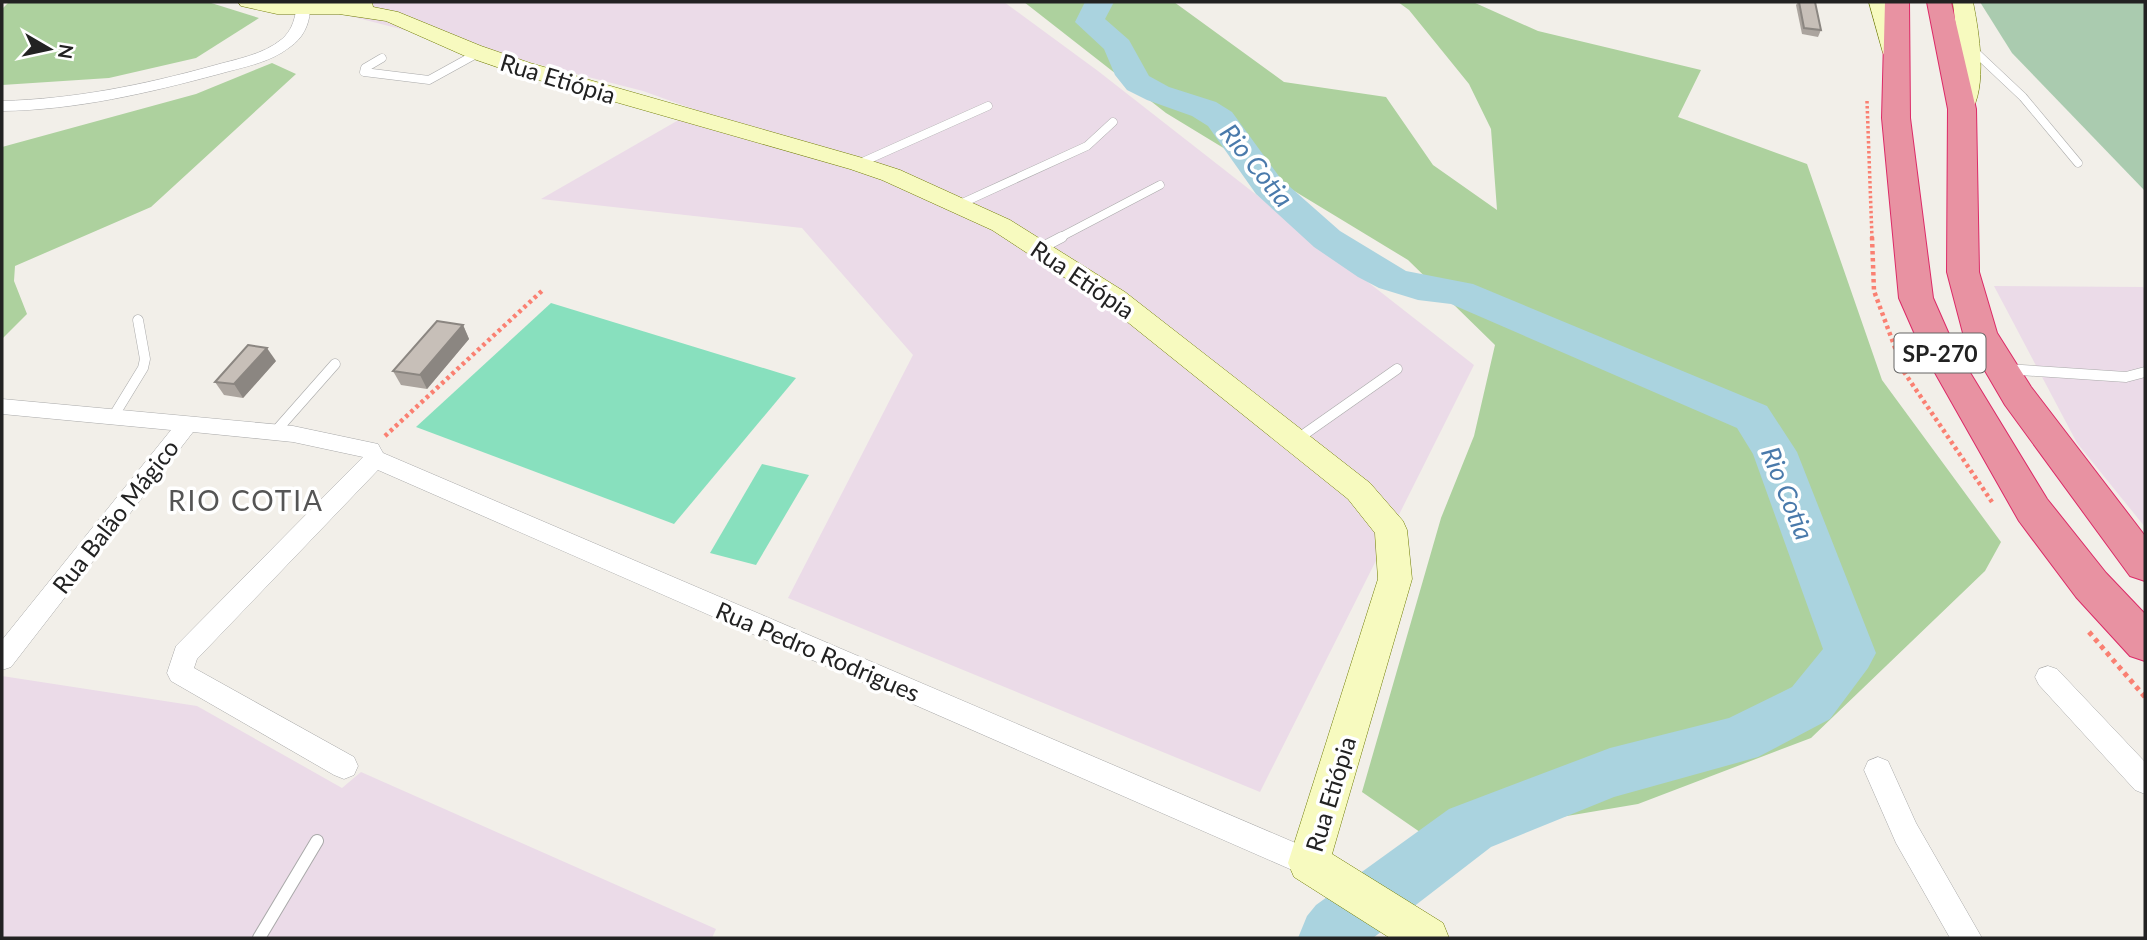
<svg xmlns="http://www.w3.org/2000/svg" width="2147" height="940" font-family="Lato,sans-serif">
<rect width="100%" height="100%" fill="#f2efe9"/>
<!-- industrial -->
<g fill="#ebdbe8">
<polygon points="295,2 1004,2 1098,71 1474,365 1260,792 788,598 913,355 802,228 541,199 696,110 643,91"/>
<polygon points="1994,286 2143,287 2145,290 2145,527 2077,443"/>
<polygon points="2,676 197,706 342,788 361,772 716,929 712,938 2,938"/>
</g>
<!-- forest -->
<g fill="#add19e">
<polygon points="9,2 208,2 259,18 196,58 109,78 2,85 2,9"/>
<polygon points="1024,2 1174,2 1284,82 1386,97 1433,165 1497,210 1491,129 1469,84 1409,10 1398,2 1473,2 1538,31 1701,70 1678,117 1807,164 1882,380 2001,542 1985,571 1811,738 1638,804 1430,839 1362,792 1441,518 1474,436 1495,345 1408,260 1166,113"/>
<polygon points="272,63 296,74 151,207 15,266 14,281 27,314 2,339 2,147 196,94"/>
</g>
<!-- cemetery -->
<polygon fill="#aacbaf" points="1980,2 2145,2 2145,191 2012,53"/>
<!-- pitch -->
<g fill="#88e0be">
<polygon points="551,303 796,378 674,524 416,427"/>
<polygon points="762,464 809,475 756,565 710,553"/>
</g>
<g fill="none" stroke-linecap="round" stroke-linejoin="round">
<!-- river -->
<polygon fill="#aad3df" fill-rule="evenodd" points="1085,2 1114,2 1105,19 1129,40 1149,76 1169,87 1216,102 1232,112 1281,179 1340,231 1406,271 1473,284 1767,406 1797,452 1876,653 1868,668 1830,719 1758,757 1614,797 1491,847 1373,938 1298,938 1307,916 1316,905 1449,809 1610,748 1729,718 1792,687 1823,649 1753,454 1737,428 1451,304 1418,300 1379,288 1358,277 1314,247 1256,194 1208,126 1192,116 1147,100 1127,90 1115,75 1104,49 1075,22"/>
<!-- lane-far2 casing -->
<g stroke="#a9a9a9" stroke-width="9">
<g id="lane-far2">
<polyline points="1972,49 2023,97 2078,163"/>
<polyline points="382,58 365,68 364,72 429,80 478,53"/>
<polyline points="858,164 988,106"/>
<polyline points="958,205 1087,146 1113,122"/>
<polyline points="1059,238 1160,185"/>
</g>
</g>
<!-- lane-far1 casing -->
<g stroke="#a9a9a9" stroke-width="11">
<g id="lane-far1">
<polyline points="1039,249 1062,237"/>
<polyline points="2006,369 2126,377 2145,372"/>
<polyline points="113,417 143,368 145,359 138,320"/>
<polyline points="275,432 335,364"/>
<polyline points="1296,440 1397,369"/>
</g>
</g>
<!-- lane casing -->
<g stroke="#a9a9a9" stroke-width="14">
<polyline id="lane" points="259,938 317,841"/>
</g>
<!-- street casing -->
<g stroke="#a9a9a9" stroke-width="1">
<g id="street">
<path d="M303 7 310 11C309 26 302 39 290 47 270 63 243 67 219 74 148 93 76 110 2 111V101C74 99 143 85 212 66 236 59 263 55 282 39 291 31 294 22 296 11Z"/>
<polygon points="2,399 293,426 378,444 383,453 1319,853 1324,863 1319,873 1309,877 1299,873 378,470 197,659 194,668 354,757 358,766 354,775 344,779 334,775 171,681 167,673 176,646 363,457 293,442 193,432 11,667 2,670 2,640 171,430 2,414"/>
<polygon points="2048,666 2057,669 2145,762 2145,794 2135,790 2039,685 2035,677 2039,669"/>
<polygon points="1878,757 1888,761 1916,823 1982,938 1950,938 1896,843 1864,770 1868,761"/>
</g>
</g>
<!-- secondary casing -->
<g stroke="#707d05" stroke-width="1">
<g id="secondary">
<polygon points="238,2 372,2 373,7 398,12 481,46 530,63 866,159 900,170 1010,220 1125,292 1370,483 1403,521 1407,530 1412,579 1332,854 1443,923 1449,938 1390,938 1294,877 1288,863 1378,579 1375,533 1348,499 1105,304 992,230 882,180 850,169 514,73 465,56 386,21 339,14 277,14 241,6"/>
<polygon points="1869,2 1889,2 1905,53 1902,58 1886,58 1883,53"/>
<path d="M1953 2H1973C1979 32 1988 87 1970 114H1954L1951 109 1959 56Z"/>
</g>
</g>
<!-- highway casing -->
<g stroke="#dc2a67" stroke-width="2">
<g id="highway">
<polygon points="1885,2 1909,2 1910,118 1933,298 1955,348 2047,499 2106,573 2145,614 2145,661 2130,656 2076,597 2019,521 1921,348 1899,298 1882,118"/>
<polygon points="1927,2 1951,2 1976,109 1979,272 1997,333 2031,387 2145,536 2145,581 2130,576 2005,405 1963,333 1947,272 1948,109"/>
</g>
</g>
<!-- path-far2 -->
<polyline stroke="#fa8072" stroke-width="3.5" stroke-dasharray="2.5 2.5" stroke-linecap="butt" points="1867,101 1872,238"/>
<!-- path-far1 -->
<g stroke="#fa8072" stroke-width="4.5" stroke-dasharray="3.5 3.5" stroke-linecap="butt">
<polyline points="1872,237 1874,291 1904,372 1992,502"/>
<polyline points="385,436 544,289"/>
</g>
<!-- path -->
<polyline stroke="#fa8072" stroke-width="5" stroke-dasharray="4.5 4.5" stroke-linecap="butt" points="2089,632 2145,697"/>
<!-- lane-far2 -->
<use href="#lane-far2" stroke="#fff" stroke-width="8"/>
<!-- lane-far1 -->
<use href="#lane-far1" stroke="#fff" stroke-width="10"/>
<!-- lane -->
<use href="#lane" stroke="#fff" stroke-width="12"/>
<!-- street -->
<use href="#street" fill="#fff" fill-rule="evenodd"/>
<!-- secondary -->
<use href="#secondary" fill="#f7fabf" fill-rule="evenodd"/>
<!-- highway -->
<use href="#highway" fill="#e892a2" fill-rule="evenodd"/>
</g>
<!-- wall -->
<g fill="#aba49e">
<polygon points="1798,2 1815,2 1821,30 1818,37 1802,34 1796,5"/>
<polygon points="463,325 469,339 427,389 401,385 393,371"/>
<polygon points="276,361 243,398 224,395 215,382"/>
</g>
<!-- shaded-wall -->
<g fill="#8b8681">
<polygon points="463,325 469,339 427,389 420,375"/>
<polygon points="267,348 276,361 243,398 234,384"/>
</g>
<!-- building -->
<g fill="#c7bfb8" stroke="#8b8681" stroke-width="2">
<polygon points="1799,2 1815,2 1821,30 1804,28"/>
<polygon points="437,321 463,325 420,375 393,371"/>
<polygon points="248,345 267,348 234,384 215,382"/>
</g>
<g text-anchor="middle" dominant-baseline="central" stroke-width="7" stroke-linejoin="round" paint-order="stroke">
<!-- shield labels -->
<rect fill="#fff" stroke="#646464" stroke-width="2" x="1894.5" y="333.5" width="91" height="39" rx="5"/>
<g font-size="23" font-weight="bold" fill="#222">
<text x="1940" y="353">SP-270</text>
</g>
<!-- street labels -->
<g font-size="24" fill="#222" stroke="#fff">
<text transform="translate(558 78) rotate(17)">Rua Etiópia</text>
<text transform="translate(1083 279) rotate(34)">Rua Etiópia</text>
<text transform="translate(115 516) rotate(-52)">Rua Balão Mágico</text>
<text transform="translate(818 651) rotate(23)">Rua Pedro Rodrigues</text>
<text transform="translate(1330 794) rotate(-73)">Rua Etiópia</text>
</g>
<!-- water labels -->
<g font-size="26" font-style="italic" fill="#4a7aab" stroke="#fff">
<text transform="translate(1257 165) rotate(51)">Rio Cotia</text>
<text transform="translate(1788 493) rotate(68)">Rio Cotia</text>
</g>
<!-- quarter labels -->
<g font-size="28" letter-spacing="2" fill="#555" stroke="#fff">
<text x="246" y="500">RIO COTIA</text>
</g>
</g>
<!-- border -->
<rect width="2147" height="940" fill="none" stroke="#222222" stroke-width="7"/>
<!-- north arrow -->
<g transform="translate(49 49) rotate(99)" stroke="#ffffff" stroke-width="5" paint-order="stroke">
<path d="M0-5L12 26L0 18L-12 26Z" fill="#222222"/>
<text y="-10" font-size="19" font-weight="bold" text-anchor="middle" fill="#222222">N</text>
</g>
</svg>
